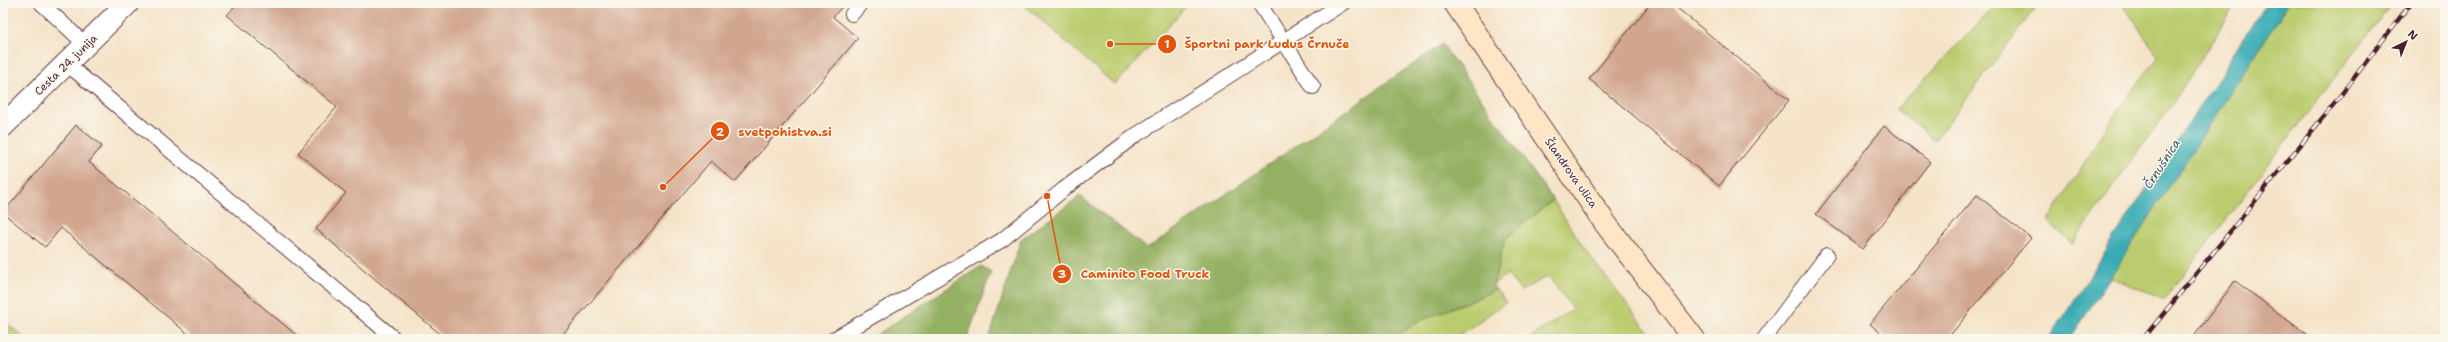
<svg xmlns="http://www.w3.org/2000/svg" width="2448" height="342" font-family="'Shantell Sans',sans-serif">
<rect width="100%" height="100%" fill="#fbf7ec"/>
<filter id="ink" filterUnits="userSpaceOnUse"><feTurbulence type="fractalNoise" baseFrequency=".025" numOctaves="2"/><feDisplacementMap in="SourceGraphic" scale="8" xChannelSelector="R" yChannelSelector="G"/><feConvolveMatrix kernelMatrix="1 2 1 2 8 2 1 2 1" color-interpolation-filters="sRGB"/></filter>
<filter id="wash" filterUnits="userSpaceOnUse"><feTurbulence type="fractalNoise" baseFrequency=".012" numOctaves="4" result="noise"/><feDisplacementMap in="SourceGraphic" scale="16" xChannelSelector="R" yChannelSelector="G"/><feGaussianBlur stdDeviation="0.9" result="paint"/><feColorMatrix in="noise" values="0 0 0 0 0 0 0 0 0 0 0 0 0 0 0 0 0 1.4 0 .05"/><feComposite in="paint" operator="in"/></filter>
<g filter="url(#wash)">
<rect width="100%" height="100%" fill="#f4e3c8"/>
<!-- green -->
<g fill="#bbcc6f" stroke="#82764d">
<polygon points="1022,3 1189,3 1115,85"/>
<polygon points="1998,3 2039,3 1935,140 1896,109"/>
<polygon points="2122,3 2236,3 2178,95 2072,245 2048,221 2110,122 2158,56"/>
<polygon points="2289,3 2392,3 2165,299 2110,277"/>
<polygon points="1553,200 1585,250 1654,339 1528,339 1573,309 1548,276 1521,291 1507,274 1493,285 1505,239"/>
<polygon points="1496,290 1506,302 1454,339 1393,339 1417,322"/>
<polygon points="3,320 4,321 26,339 3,339"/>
</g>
<!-- forest -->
<g fill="#94b062" stroke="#6f6846">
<polygon points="1442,44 1553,200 1505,239 1493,285 1496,290 1417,322 1393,339 989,339 1021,239 1080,196 1147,249"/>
<polygon points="981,266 991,272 967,339 870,339"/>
</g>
<!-- water -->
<polygon fill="#39abb4" stroke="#426570" points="2266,3 2289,3 2070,339 2049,339"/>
<g id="blocks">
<!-- building -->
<g fill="#d1a68f">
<polygon points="238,3 845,3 833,17 858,38 735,182 711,161 559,339 446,339 316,229 346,193 298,153 337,107 227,15"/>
<polygon points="1651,3 1671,3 1789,100 1719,186 1589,79"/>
<polygon points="76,125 102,146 89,162 301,339 194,339 61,228 45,247 3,213"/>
<polygon points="1884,126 1930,162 1863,249 1816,214"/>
<polygon points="1977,195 2031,238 1947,339 1888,339 1870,324"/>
<polygon points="2235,281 2313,339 2192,339"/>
</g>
</g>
</g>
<g filter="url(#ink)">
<use href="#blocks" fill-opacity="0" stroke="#643c43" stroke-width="1"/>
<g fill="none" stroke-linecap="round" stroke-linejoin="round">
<!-- lane casing -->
<g stroke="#643c43" stroke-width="16">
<g id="lane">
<polyline points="41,3 86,45"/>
<polyline points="1259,3 1313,87"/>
<polyline points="852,14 861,3"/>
<polyline points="67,64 395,339"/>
<polyline points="834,339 1002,240 1064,189 1136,135 1343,3"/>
<polyline points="1764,339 1827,255"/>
</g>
</g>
<!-- street casing -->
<g stroke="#643c43" stroke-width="24">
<polyline id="street" points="3,126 128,3"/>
</g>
<!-- secondary casing -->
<g stroke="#643c43" stroke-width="24">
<polyline id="secondary" points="1455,3 1605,223 1694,339"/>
</g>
<!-- lane -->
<use href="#lane" stroke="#fff" stroke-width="14"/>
<!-- street -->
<use href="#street" stroke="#fff" stroke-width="22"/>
<!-- secondary -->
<use href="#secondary" stroke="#fde5c5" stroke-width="22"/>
<!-- rail casing -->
<g stroke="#4a1f2b" stroke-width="4.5">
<polyline id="rail" points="2143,339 2337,100 2411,3"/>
</g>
<!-- rail -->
<use href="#rail" stroke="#fbf7ec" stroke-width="3" stroke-dasharray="9" stroke-linecap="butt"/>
</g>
</g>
<g text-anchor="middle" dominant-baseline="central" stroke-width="3" stroke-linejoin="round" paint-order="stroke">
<!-- street labels -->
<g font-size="11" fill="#4a1f2b" stroke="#fbf7ec">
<text transform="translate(66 65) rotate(-44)">Cesta 24. junija</text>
<text transform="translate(1571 173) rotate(55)">Šlandrova ulica</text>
</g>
<!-- water labels -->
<g font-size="12" font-style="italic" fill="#435762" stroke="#fbf7ec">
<text transform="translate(2162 164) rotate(-57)">Črnušnica</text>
</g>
</g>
<!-- callouts -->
<path fill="none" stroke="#e0560e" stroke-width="1.5" d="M1110 44L1167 44M663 187L720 131M1047 196L1062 274"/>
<g fill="#e0560e" stroke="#fbf7ec" stroke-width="1.5">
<circle cx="1110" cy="44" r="4"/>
<circle cx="663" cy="187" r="4"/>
<circle cx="1047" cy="196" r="4"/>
<circle cx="1167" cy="44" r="10"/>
<circle cx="720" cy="131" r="10"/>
<circle cx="1062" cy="274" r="10"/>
</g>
<g font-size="12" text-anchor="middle" font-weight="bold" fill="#fff">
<text x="1167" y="48">1</text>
<text x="720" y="136">2</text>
<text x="1062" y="278">3</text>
</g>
<g font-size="12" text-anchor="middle" font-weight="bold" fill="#e0560e" stroke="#fbf7ec" stroke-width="3" stroke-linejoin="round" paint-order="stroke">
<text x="1267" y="48">Športni park Ludus Črnuče</text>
<text x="785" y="136">svetpohistva.si</text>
<text x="1145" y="278">Caminito Food Truck</text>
</g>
<!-- margin -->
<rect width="2448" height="342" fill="none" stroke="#fbf7ec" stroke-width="16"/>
<!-- north arrow -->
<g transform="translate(2406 42) rotate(43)" stroke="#fbf7ec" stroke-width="3" paint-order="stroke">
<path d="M0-3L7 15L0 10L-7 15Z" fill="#4a1f2b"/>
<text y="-6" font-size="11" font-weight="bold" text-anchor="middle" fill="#4a1f2b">N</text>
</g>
</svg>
